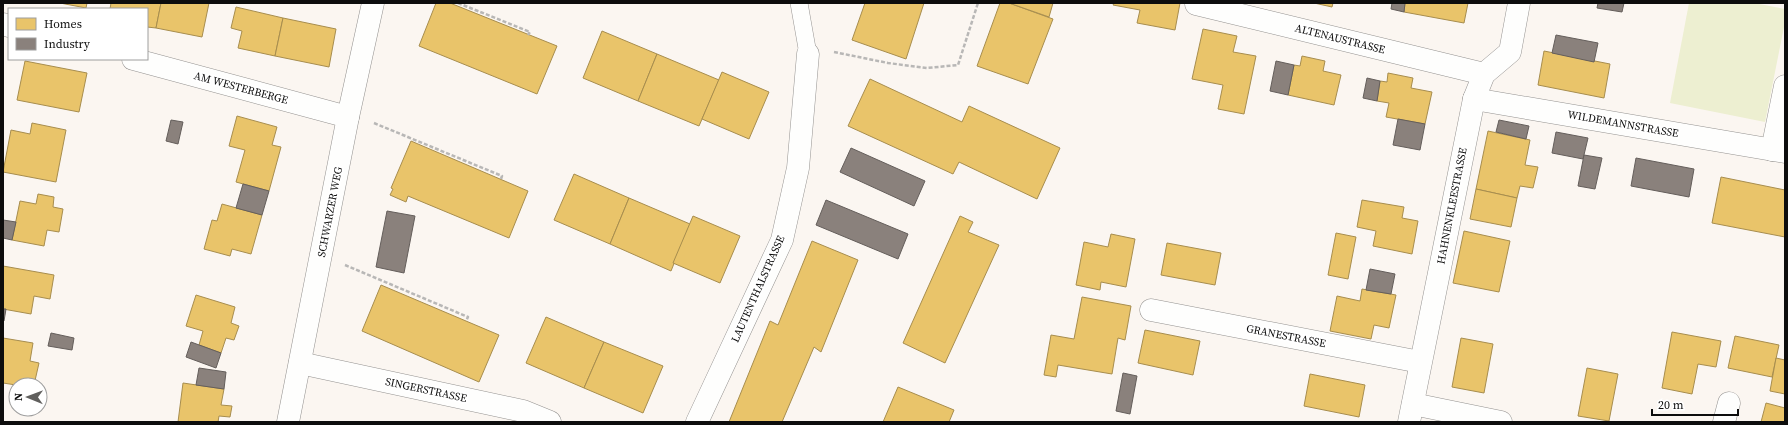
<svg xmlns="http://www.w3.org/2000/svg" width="1788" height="425" font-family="'Source Serif 4',serif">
<rect width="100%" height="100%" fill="#fbf6f1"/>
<!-- green -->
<polygon fill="#edefd1" points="1689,3 1754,3 1785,9 1785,22 1765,122 1670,103"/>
<!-- homes -->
<g fill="#e9c46a" stroke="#a78d4e">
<polygon points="60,3 87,3 86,8"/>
<polygon points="111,3 161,3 156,28 147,27 147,9 110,9"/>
<polygon points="161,3 209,3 202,37 156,28"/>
<polygon points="436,3 450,3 557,46 537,94 419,46"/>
<polygon points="865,3 924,3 906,59 852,40"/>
<polygon points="1000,3 1009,3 1053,19 1028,84 977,66"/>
<polygon points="1009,3 1053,3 1049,17"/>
<polygon points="1114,3 1180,3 1175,30 1137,23 1140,10 1113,5"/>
<polygon points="1314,3 1333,3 1332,7"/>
<polygon points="1405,3 1468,3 1464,23 1404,12"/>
<polygon points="236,7 283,18 275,56 238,48 242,31 231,28"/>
<polygon points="283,18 336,29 329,67 275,56"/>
<polygon points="1203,29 1237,36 1233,52 1256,56 1244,114 1218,109 1223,85 1192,79"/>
<polygon points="602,31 657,54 638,101 583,78"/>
<polygon points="1544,51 1610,64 1604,98 1538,85"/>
<polygon points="657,54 719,80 699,126 638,101"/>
<polygon points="1302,56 1325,61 1323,71 1341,75 1334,105 1288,95 1294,65 1300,66"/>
<polygon points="25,61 87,73 79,112 17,100"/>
<polygon points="722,72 769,92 749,139 702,119"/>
<polygon points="1388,73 1413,78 1411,88 1432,92 1425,124 1386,117 1389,103 1377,101 1380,81 1387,82"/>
<polygon points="870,79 962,122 969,106 1060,148 1037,199 959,162 953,174 848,126"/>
<polygon points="237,116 277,127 272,145 281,147 269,191 236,182 245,150 229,146"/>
<polygon points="32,123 66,130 56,182 3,172 11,130 30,134"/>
<polygon points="1488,131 1530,140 1525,165 1538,167 1533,188 1520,186 1517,198 1476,189"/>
<polygon points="411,141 528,191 509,238 408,196 406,202 390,195 393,189 391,188"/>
<polygon points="574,174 629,198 610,244 554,220"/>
<polygon points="1721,177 1785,190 1785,237 1712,223"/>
<polygon points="1476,189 1517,198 1511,227 1470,219"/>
<polygon points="38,194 54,197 53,207 63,209 59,232 47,230 44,246 12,240 20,201 36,204"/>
<polygon points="629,198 690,224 671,271 610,244"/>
<polygon points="1362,200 1404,207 1402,218 1418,221 1412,254 1373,246 1376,231 1357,227"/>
<polygon points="222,204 262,215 251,254 232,249 230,256 204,249 212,220 217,221"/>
<polygon points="693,216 740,236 720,283 673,263"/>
<polygon points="960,216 973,222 968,232 999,245 945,363 903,343"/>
<polygon points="1464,231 1510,241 1499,292 1453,283"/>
<polygon points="1336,233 1356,237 1348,279 1328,275"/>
<polygon points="1111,234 1135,239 1126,287 1101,282 1100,290 1076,285 1084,242 1108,247"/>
<polygon points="812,241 858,260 821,352 814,347 782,422 729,422 770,321 778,325"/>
<polygon points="1167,243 1221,253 1215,285 1161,275"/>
<polygon points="3,266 54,275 50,299 34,296 31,314 3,309"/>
<polygon points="381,285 499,335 479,382 362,331"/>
<polygon points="1362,289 1396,295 1389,328 1374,325 1371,339 1330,331 1337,296 1360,301"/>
<polygon points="196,295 235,307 231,323 239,326 234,340 226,338 221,353 199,345 203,331 186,326"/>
<polygon points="1082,297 1131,306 1125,340 1118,338 1112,374 1058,365 1056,377 1044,375 1051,335 1074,339"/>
<polygon points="546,317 604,342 584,388 526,363"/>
<polygon points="1145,330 1200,341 1193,375 1138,363"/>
<polygon points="1672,332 1721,341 1716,367 1698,364 1692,394 1662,388"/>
<polygon points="1735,336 1779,345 1772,377 1728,368"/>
<polygon points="3,338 33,343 30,361 39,363 34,385 16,385 3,383"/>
<polygon points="1461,338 1493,344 1484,393 1452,387"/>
<polygon points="604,342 663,366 643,413 584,388"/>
<polygon points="1776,358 1785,360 1785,394 1770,391"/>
<polygon points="1587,368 1618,374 1609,421 1578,416"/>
<polygon points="1310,374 1365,385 1359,417 1304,406"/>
<polygon points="183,383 224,389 221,405 232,406 230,417 219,416 218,422 178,422"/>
<polygon points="898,387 954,410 949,422 883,422"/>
<polygon points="1766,403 1785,408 1785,422 1761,422"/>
</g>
<!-- industry -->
<g fill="#8a817c" stroke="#645e5b">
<polygon points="1392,3 1405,3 1404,12 1391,9"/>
<polygon points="1598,3 1624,3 1622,12 1597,8"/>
<polygon points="1556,35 1598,43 1594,62 1552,53"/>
<polygon points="1276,61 1294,65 1288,95 1270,91"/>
<polygon points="1367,78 1380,81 1377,101 1363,98"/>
<polygon points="1398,119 1425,124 1420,150 1393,145"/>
<polygon points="171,120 183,122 178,144 166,141"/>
<polygon points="1499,120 1529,126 1526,139 1496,132"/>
<polygon points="1556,132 1588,138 1583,159 1552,153"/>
<polygon points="851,148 925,181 914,206 840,172"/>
<polygon points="1584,155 1602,158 1595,189 1578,186"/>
<polygon points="1636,158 1694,169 1689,197 1631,186"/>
<polygon points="243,184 269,191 262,215 236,208"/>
<polygon points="826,200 908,234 898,259 816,225"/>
<polygon points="387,211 415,216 404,273 376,267"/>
<polygon points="3,220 16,222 12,240 3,238"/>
<polygon points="1370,269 1395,274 1391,294 1366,290"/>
<polygon points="3,309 6,309 4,321 3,321"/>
<polygon points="51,333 74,338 72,350 48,346"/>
<polygon points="191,342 221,353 216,368 186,357"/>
<polygon points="199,368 226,372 224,389 196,385"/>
<polygon points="1123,373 1137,376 1130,414 1116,411"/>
</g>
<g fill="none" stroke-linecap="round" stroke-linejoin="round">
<!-- service casing -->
<g stroke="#949290" stroke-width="18">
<polyline id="service" points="799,3 808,54"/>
</g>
<!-- minor casing -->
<g stroke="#949290" stroke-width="23">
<g id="minor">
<polyline points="1196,4 1484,74"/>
<polyline points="3,24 9,26"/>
<polyline points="133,59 348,117"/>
<polyline points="1474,99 1785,152"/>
<polyline points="1772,150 1785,86"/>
<polyline points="1151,310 1420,362"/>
<polyline points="300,363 523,411 550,422"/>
<polyline points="1413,404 1501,422"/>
<polyline points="288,422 348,117 373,3"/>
<polyline points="697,422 782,240 798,168 808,54"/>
<polyline points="1409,422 1474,99 1484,74 1510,52 1519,3"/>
<polyline points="1724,422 1729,403"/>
</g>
</g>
<!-- path -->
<g stroke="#b8b7b6" stroke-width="2.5" stroke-dasharray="4 2" stroke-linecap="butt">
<polyline points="458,3 530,32 528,35"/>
<polyline points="834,52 888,63 927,68 958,65 978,3"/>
<polyline points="374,123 502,176 501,179"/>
<polyline points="345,265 468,317 466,321"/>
</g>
<!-- service -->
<use href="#service" stroke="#fefefd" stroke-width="17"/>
<!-- minor -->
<use href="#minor" stroke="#fefefd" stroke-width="22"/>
</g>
<g text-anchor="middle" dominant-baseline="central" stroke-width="4" stroke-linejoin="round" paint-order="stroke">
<!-- street labels -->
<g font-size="11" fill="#0d0d0d" stroke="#fff">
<text transform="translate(1340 39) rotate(14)">ALTENAUSTRASSE</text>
<text transform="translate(241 88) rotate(15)">AM WESTERBERGE</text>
<text transform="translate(1623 124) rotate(10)">WILDEMANNSTRASSE</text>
<text transform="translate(1452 206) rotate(-79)">HAHNENKLEESTRASSE</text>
<text transform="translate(330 212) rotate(-79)">SCHWARZER WEG</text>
<text transform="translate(758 289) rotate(-66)">LAUTENTHALSTRASSE</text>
<text transform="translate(1286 336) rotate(11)">GRANESTRASSE</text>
<text transform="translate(426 390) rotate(12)">SINGERSTRASSE</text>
</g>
</g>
<!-- border -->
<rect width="1788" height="425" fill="none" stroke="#0d0d0d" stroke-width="8"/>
<!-- legend -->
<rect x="8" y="8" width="140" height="52" fill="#ffffff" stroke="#9e9e9e"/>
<rect x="16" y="18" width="20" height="12" fill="#e9c46a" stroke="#9e9e9e"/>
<text x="44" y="28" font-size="12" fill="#0d0d0d">Homes</text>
<rect x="16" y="38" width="20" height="12" fill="#8a817c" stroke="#9e9e9e"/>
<text x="44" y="48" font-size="12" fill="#0d0d0d">Industry</text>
<!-- north arrow -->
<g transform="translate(28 397) rotate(271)"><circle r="19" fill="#ffffff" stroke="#9e9e9e"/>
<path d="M0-3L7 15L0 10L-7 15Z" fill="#605f5d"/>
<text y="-6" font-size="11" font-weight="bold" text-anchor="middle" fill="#0d0d0d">N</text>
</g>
<!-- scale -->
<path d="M1652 409v6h86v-6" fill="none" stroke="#0d0d0d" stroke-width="2"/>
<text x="1658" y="409" font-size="12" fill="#0d0d0d" stroke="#ffffff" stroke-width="3" paint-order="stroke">20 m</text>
</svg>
